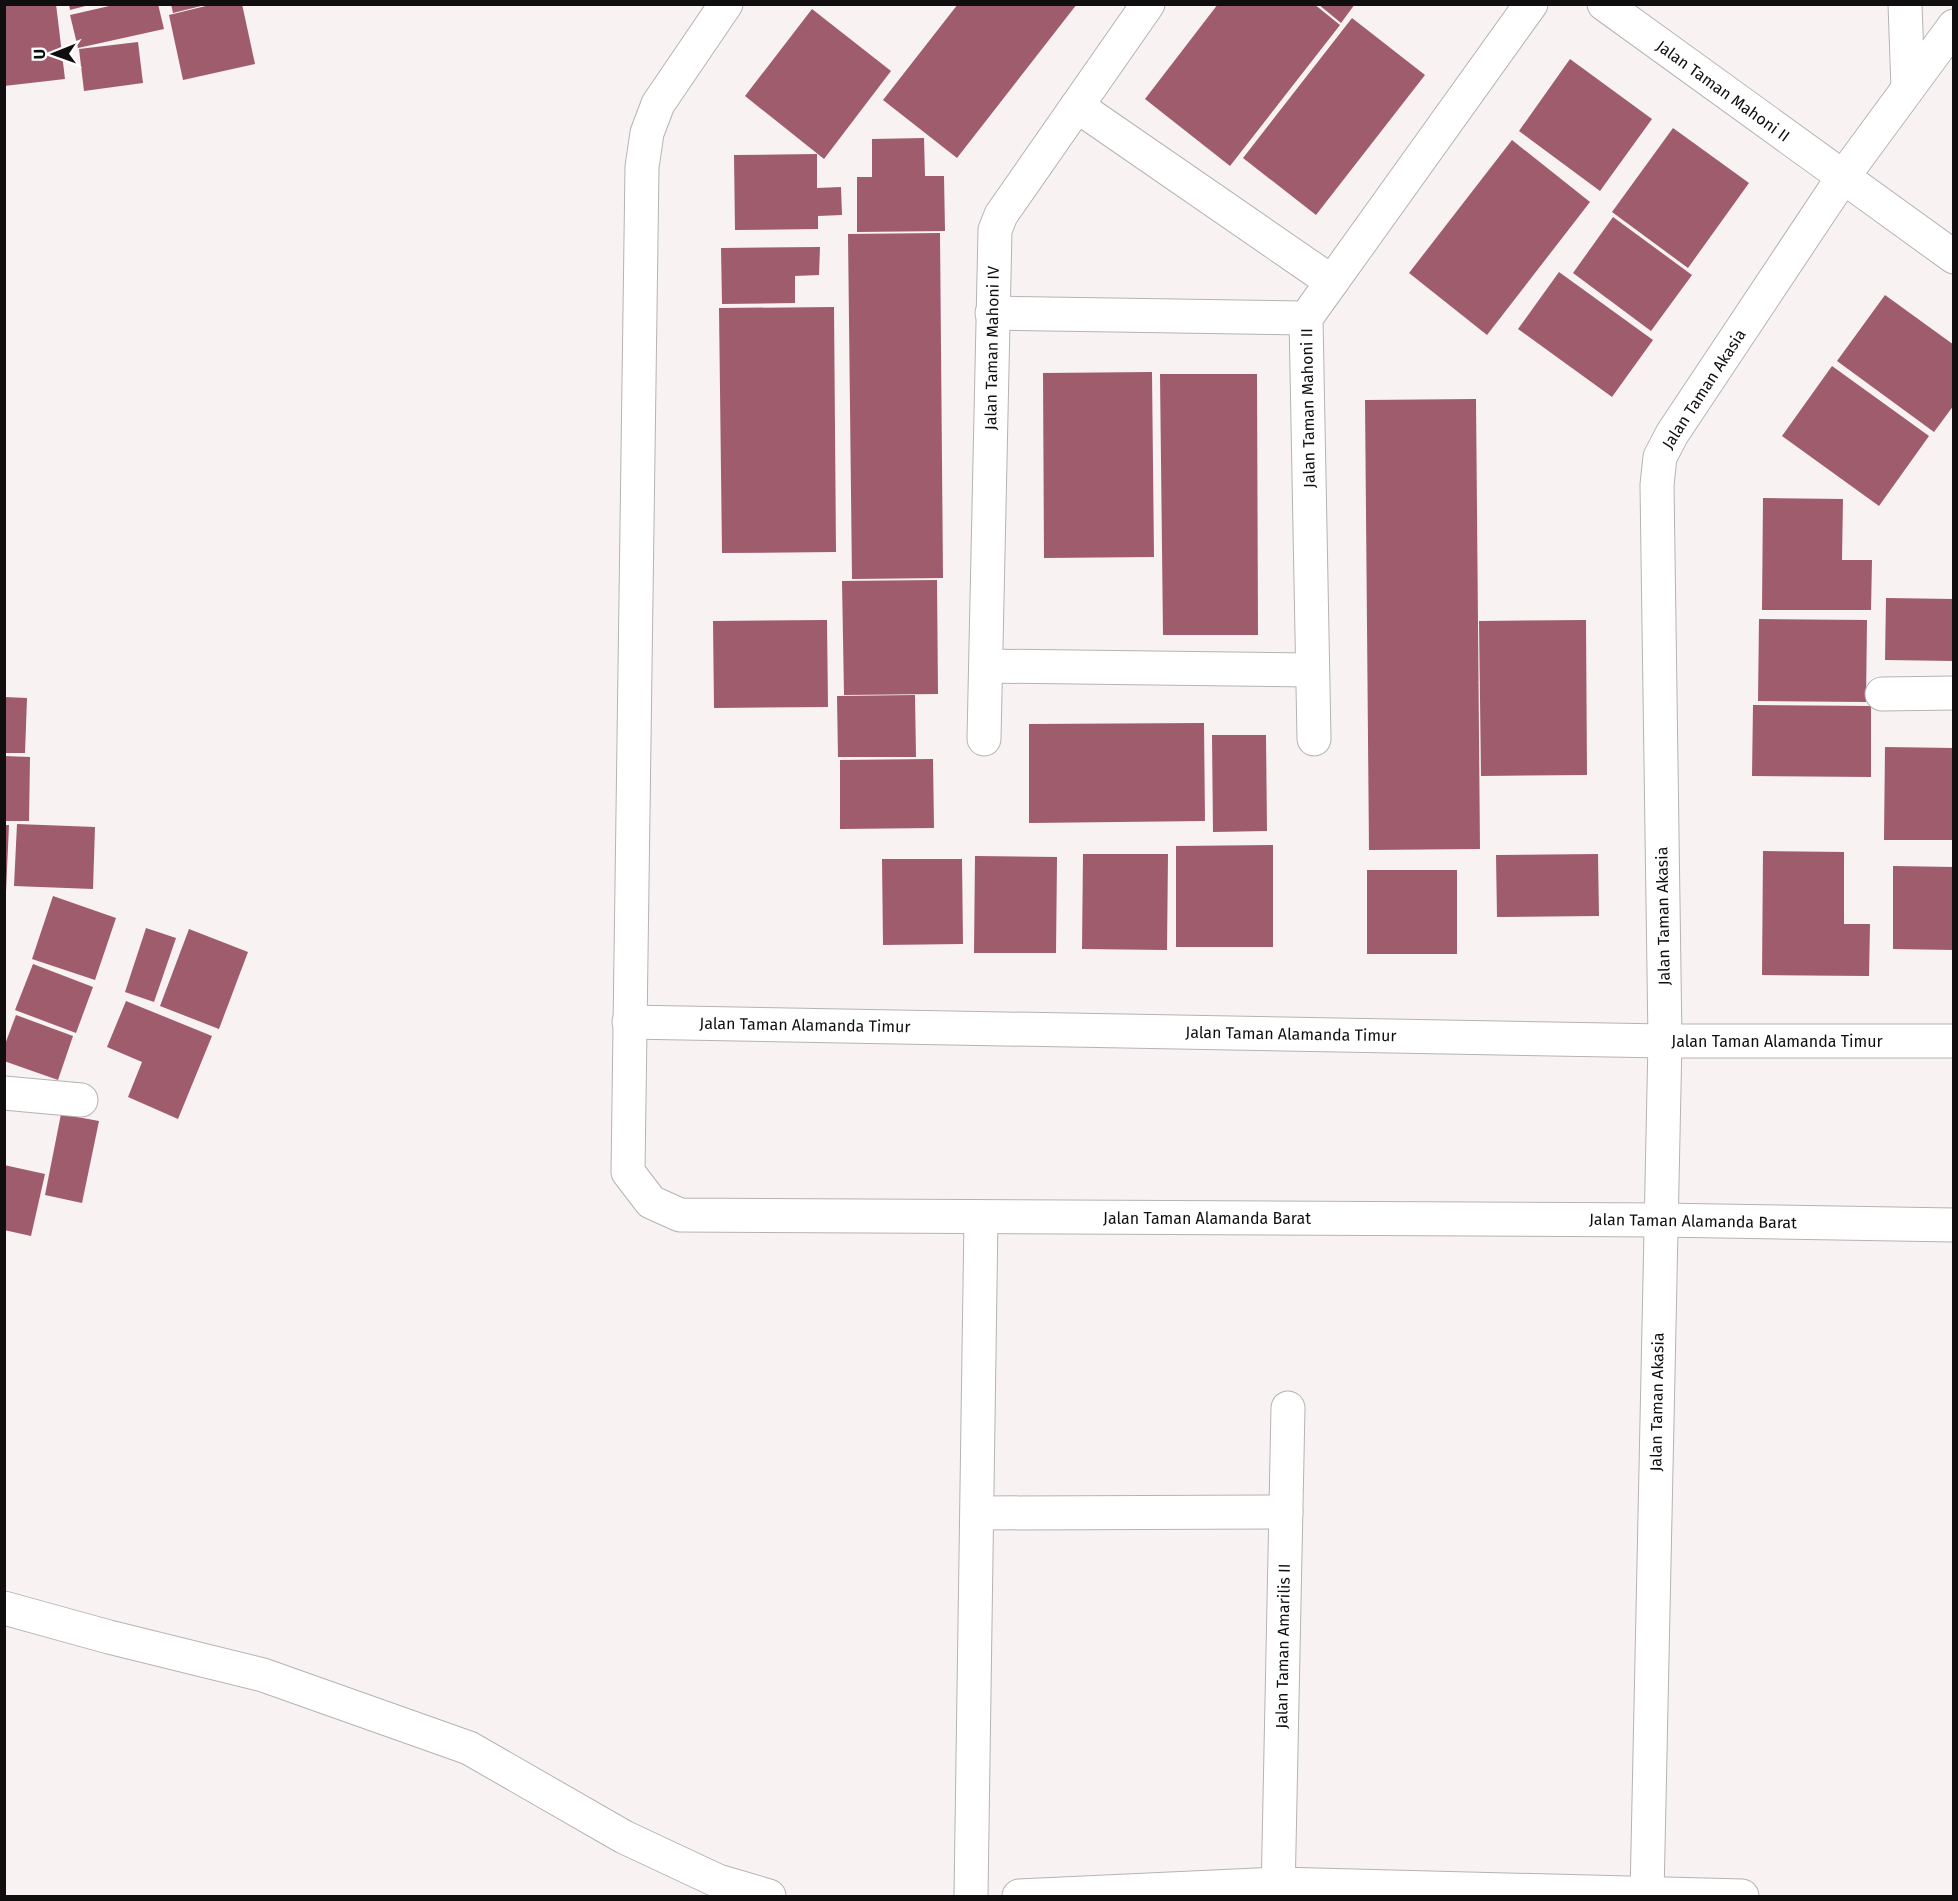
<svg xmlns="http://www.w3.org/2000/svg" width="1958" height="1901" font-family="'Fira Sans',sans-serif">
<rect width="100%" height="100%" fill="#f8f2f3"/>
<!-- building -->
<g fill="#9f5c6d">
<polygon points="4,4 56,4 65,79 4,86"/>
<polygon points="69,4 89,4 89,5 70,10"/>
<polygon points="118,4 158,4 164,29 78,48 70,15"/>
<polygon points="171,4 205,4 205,5 173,13"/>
<polygon points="214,4 242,4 255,64 183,80 169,15"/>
<polygon points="958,4 1077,4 957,158 883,100"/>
<polygon points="1218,4 1314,4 1340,25 1230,166 1145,99"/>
<polygon points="1318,4 1355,4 1341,23"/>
<polygon points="812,9 891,71 824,159 745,96"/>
<polygon points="1352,18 1425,75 1316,215 1243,158"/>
<polygon points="138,42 143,83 84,91 79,49"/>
<polygon points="1570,59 1652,119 1600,191 1519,131"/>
<polygon points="1673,128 1749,183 1688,268 1612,212"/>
<polygon points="924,138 925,176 944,176 945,231 857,232 857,177 872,177 872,139"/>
<polygon points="1512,140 1590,202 1487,335 1409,273"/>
<polygon points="817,154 817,188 841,187 842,215 818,216 818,229 735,230 734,155"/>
<polygon points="1613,217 1692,275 1651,331 1573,273"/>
<polygon points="940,233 943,578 852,579 848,234"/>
<polygon points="820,247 819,275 795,276 795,303 722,304 721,248"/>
<polygon points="1559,272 1653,340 1612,397 1518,329"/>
<polygon points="1885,295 1954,345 1954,405 1934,432 1837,361"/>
<polygon points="834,307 836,552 722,553 719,308"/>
<polygon points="1832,366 1929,436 1879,506 1782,436"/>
<polygon points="1152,372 1154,557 1044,558 1043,373"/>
<polygon points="1160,374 1257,374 1258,635 1163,635"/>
<polygon points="1476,399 1480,849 1369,850 1365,400"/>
<polygon points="1763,498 1843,499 1842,560 1872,560 1871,610 1762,610"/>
<polygon points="937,580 938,694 844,695 842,581"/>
<polygon points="1886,598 1954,599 1954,661 1885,660"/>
<polygon points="1759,619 1867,620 1866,702 1758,701"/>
<polygon points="827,620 828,707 714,708 713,621"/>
<polygon points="1586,620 1587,775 1481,776 1479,621"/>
<polygon points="915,695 916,757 838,757 837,696"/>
<polygon points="4,697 27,698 25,753 4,753"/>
<polygon points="1753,705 1871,706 1871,777 1752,776"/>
<polygon points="1204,723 1205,821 1029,823 1029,724"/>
<polygon points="1212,735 1266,735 1267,831 1213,832"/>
<polygon points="1885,747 1954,748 1954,840 1884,840"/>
<polygon points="4,756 30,757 29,821 4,821"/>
<polygon points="933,759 934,828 840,829 840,760"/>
<polygon points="17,824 95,827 93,889 14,886"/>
<polygon points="4,825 9,825 6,892 4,892"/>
<polygon points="1273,845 1273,947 1176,947 1176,846"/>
<polygon points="1763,851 1844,852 1844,924 1870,924 1869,976 1762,975"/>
<polygon points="1083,854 1168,854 1167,950 1082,949"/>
<polygon points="1598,854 1599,916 1497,917 1496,855"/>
<polygon points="975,856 1057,857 1056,953 974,953"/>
<polygon points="882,859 962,859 963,944 883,945"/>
<polygon points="1893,866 1954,867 1954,950 1893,949"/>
<rect x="1367" y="870" width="90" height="84"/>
<polygon points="53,896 116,918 95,980 32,959"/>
<polygon points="146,928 176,938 154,1002 125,992"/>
<polygon points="189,929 248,952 219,1029 160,1006"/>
<polygon points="33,964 93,987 76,1033 15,1010"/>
<polygon points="126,1001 212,1036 178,1119 128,1097 142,1062 107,1047"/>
<polygon points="16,1015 73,1036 58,1080 4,1061 4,1047"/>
<polygon points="61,1114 99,1121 82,1203 45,1195"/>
<polygon points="4,1165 45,1174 31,1236 4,1230"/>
</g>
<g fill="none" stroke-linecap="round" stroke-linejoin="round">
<!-- street casing -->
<g stroke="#b7b2b3" stroke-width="35">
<g id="street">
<polyline points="726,4 658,104 647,133 642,167 628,1172 651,1202 680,1215 1660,1220 1954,1225"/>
<polyline points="1604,4 1954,257"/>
<polyline points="1905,4 1908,88"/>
<polyline points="1077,106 1332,282"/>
<polyline points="992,313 1306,318"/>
<polyline points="986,666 1312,670"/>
<polyline points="1882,694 1954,693"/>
<polyline points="984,739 995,230 1001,215 1148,4"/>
<polyline points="1314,739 1306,318 1531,4"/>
<polyline points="629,1022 1665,1041 1954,1041"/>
<polyline points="4,1093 81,1100"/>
<polyline points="978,1513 1286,1512"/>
<polyline points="4,1608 109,1637 263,1675 469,1748 624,1837 718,1881 769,1896"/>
<polyline points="971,1896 981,1217"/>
<polyline points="1019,1896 1278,1884 1742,1896"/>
<polyline points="1278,1896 1288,1408"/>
<polyline points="1647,1896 1665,1041 1657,485 1660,457 1672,434 1843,177 1954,26"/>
</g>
</g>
<!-- street -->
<use href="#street" stroke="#fff" stroke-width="33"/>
</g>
<g text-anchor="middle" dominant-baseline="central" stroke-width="5" stroke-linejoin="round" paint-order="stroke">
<!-- street labels -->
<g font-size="16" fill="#100e0e" stroke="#fff">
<text transform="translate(1723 91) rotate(36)">Jalan Taman Mahoni II</text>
<text transform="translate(992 348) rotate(-89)">Jalan Taman Mahoni IV</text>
<text transform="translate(1704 389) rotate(-57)">Jalan Taman Akasia</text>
<text transform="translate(1308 408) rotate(-91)">Jalan Taman Mahoni II</text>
<text transform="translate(1663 916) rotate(-91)">Jalan Taman Akasia</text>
<text transform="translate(805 1025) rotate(1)">Jalan Taman Alamanda Timur</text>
<text transform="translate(1291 1034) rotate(1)">Jalan Taman Alamanda Timur</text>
<text x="1777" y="1041">Jalan Taman Alamanda Timur</text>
<text x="1207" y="1218">Jalan Taman Alamanda Barat</text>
<text transform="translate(1693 1221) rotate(1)">Jalan Taman Alamanda Barat</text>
<text transform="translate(1657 1402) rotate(-89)">Jalan Taman Akasia</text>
<text transform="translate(1283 1646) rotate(-89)">Jalan Taman Amarilis II</text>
</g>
</g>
<!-- border -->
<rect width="1958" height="1901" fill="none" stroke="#100e0e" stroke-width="12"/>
<!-- north arrow -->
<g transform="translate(54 54) rotate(269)" stroke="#ffffff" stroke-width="4.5" paint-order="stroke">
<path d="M0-4.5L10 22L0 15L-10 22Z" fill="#100e0e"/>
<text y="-9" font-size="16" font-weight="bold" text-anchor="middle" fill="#100e0e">U</text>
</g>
</svg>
